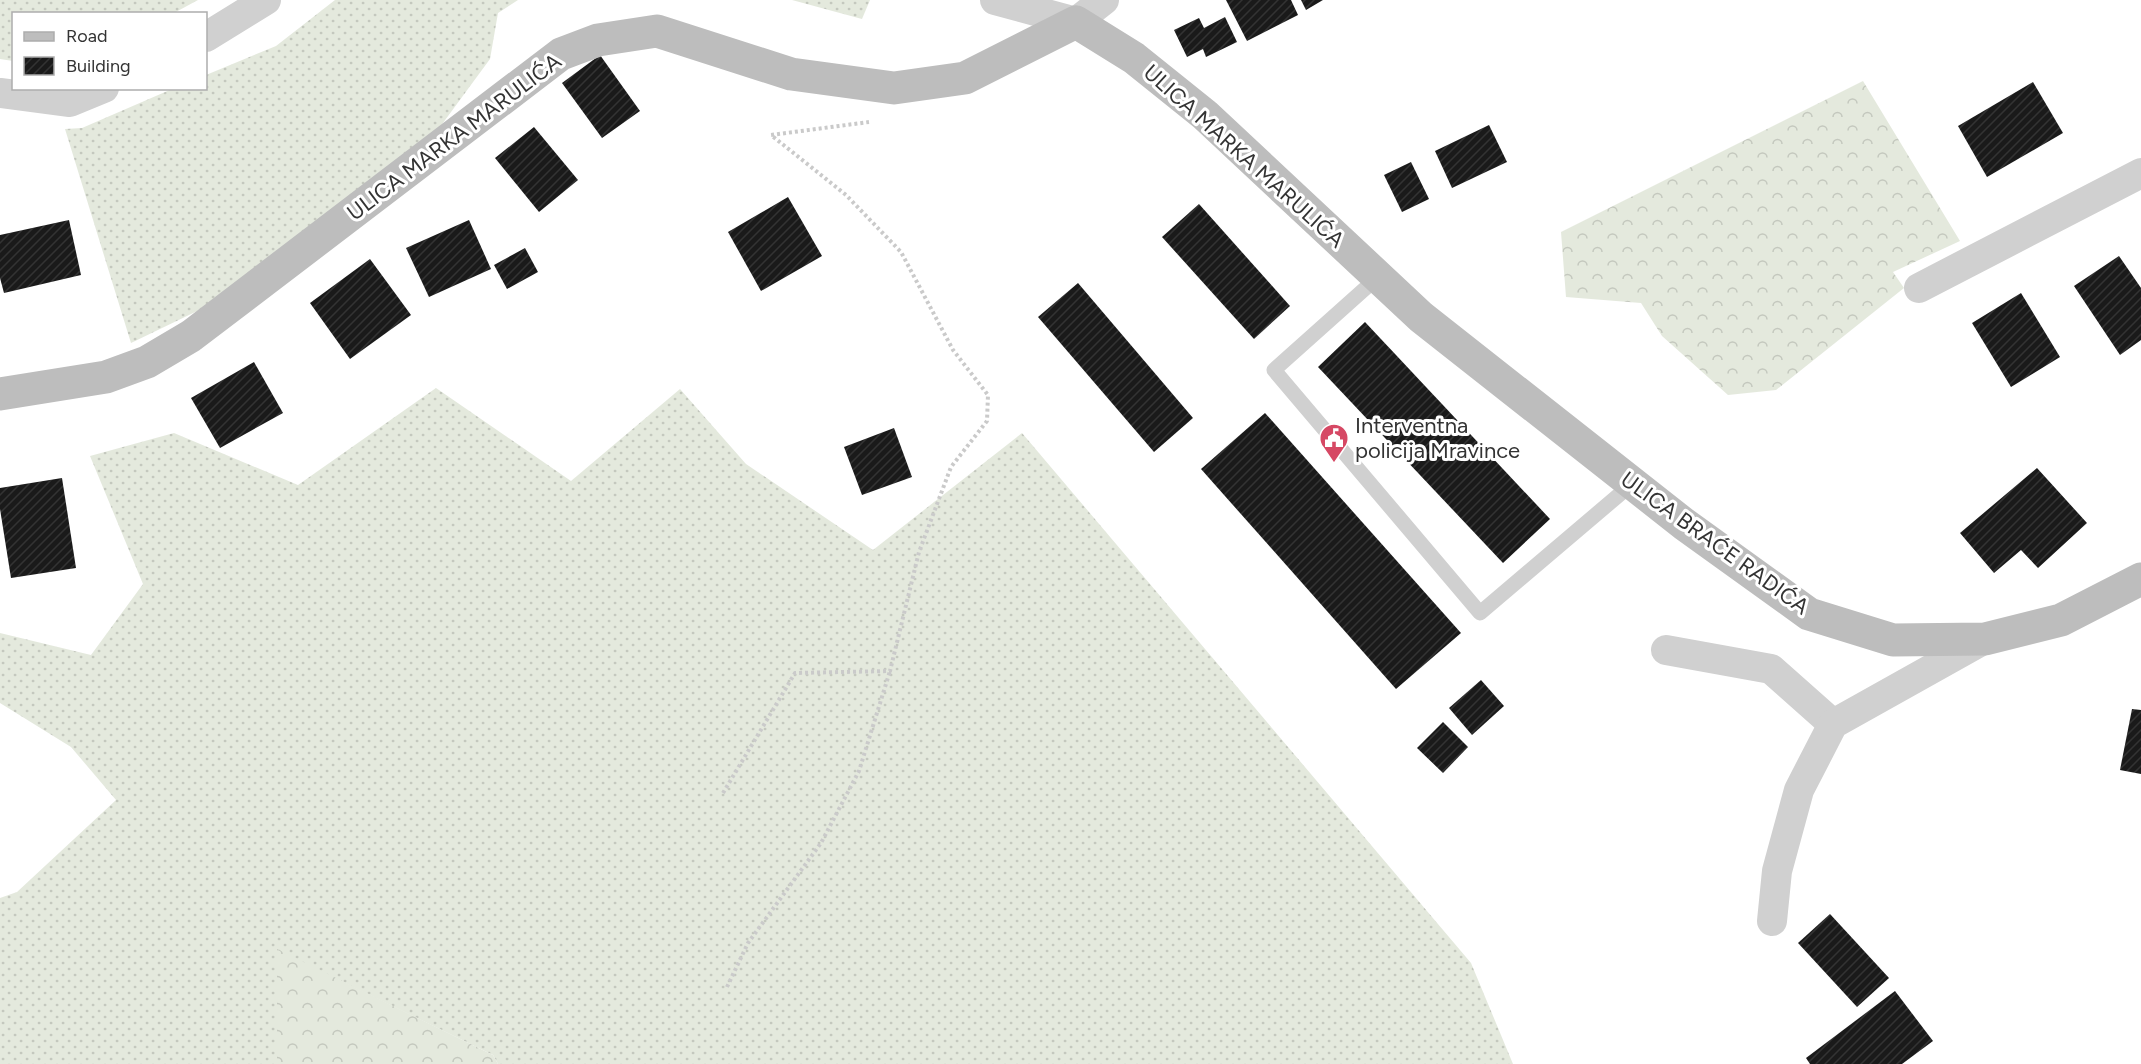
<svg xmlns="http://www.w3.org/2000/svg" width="2141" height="1064" font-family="Figtree,sans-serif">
<defs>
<pattern id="grass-dots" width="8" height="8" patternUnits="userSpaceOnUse" patternTransform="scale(1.5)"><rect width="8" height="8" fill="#e4e9dd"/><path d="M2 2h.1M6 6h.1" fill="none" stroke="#c4c8be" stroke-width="1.8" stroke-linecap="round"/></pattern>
<pattern id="forest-crowns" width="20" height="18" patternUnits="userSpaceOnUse" patternTransform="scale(1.5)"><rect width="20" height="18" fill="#e4e9dd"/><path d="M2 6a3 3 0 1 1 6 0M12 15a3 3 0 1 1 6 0" fill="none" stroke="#c4c8be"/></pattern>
<pattern id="building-hatch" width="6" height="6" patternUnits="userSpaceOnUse" patternTransform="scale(1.5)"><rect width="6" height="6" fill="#1a1a1a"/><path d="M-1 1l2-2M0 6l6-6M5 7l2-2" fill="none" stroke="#333"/></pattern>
</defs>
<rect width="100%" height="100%" fill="#fff"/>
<!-- grass -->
<g fill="url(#grass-dots)">
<polygon points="0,0 198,0 174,13 14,14 13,61 0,59"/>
<polygon points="335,0 518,0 498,13 490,59 440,127 218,301 131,343 65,129 82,128 172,89 206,88 206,75 276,46"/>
<polygon points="792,0 870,0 862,19"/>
<polygon points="436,388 571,481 680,389 746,464 873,550 1022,433 1471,963 1513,1064 498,1064 493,1055 277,950 277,1064 0,1064 0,898 17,892 116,800 71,747 0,703 0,633 91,655 143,584 90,456 174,433 298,485"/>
</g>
<!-- forest -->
<g fill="url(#forest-crowns)">
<polygon points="1863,81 1960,241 1893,272 1904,288 1776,390 1728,395 1662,336 1641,303 1566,297 1561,232"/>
<polygon points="277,949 493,1055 498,1064 277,1064"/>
</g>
<!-- building -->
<g fill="url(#building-hatch)">
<polygon points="1226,0 1291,0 1298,15 1247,41"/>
<polygon points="1301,0 1323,0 1306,10"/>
<polygon points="1225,17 1237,42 1206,57 1203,49 1187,57 1174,30 1199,18 1204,28"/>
<polygon points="600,55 640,111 602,138 562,83"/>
<polygon points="2033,82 2063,133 1987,177 1958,126"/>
<polygon points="1489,125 1507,162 1452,188 1435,151"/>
<polygon points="534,127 578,180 539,212 495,158"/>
<polygon points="1411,162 1429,199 1402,212 1384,175"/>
<polygon points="788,197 822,256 761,291 728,232"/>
<polygon points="1199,204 1290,306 1254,339 1162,237"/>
<polygon points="69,220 81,275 4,293 0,278 0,235"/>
<polygon points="469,220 491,269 429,297 406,248"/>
<polygon points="525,248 538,272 507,289 494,265"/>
<polygon points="2119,256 2141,288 2141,340 2120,355 2074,286"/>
<polygon points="370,259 411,315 350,359 310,303"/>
<polygon points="1078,283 1193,418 1154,452 1038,317"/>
<polygon points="2021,293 2060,357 2011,387 1972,323"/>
<polygon points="1365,322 1550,519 1503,563 1318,367"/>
<polygon points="254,362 283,413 220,448 191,398"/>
<polygon points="1265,413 1461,633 1396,689 1201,469"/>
<polygon points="894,428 912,477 862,495 844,447"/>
<polygon points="2037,468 2087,523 2038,568 2021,550 1994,573 1960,533"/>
<polygon points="62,478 76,568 11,578 0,509 0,488"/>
<polygon points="1481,680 1504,706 1472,735 1449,708"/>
<polygon points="2132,709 2141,710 2141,774 2120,770"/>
<polygon points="1443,722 1468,747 1443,773 1417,748"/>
<polygon points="1830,914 1889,978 1857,1007 1798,943"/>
<polygon points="1895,991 1933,1041 1902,1064 1810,1064 1806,1058"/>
</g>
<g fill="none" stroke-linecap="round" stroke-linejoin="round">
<!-- path -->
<g stroke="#cacaca" stroke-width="4" stroke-dasharray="3 3" stroke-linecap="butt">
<polyline points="723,793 795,673 890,671 919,552 951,467 987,421 988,395 953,350 901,252 846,195 771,135 869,122"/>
<polyline points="727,987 748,943 821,843 859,771 890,671"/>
</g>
<!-- service -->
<polyline stroke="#d0d0d0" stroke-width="15" points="1378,277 1274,370 1480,613 1633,483"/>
<!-- minor -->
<g stroke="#d0d0d0" stroke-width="30">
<polyline points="995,0 1076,22"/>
<polyline points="1076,22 1104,0"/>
<polyline points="206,37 266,0"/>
<polyline points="0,93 70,102 104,88"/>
<polyline points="1919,288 2141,173"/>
<polyline points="1666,650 1771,669 1833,724"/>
<polyline points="1772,921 1777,871 1799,790 1833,724 1985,639"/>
</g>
<!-- secondary -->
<polyline stroke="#bdbdbd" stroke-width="33" points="0,394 106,377 147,362 191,336 561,54 598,40 657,31 791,74 894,88 965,78 1076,22 1134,58 1205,115 1421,317 1684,524 1809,614 1893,640 1985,639 2061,620 2141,579"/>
</g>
<!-- icons -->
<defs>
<g id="civic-pin" transform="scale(1.5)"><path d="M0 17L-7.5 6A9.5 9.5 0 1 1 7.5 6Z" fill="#d64864" stroke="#fff"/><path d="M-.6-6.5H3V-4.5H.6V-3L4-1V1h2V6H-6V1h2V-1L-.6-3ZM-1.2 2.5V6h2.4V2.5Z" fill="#fff"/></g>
</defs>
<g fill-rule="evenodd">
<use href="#civic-pin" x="1334" y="438"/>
</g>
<g text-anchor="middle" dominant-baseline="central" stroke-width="6" stroke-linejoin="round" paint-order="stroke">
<!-- street labels -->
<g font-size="22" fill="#333" stroke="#fff">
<text transform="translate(454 137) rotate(-37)">ULICA MARKA MARULIĆA</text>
<text transform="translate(1244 156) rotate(42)">ULICA MARKA MARULIĆA</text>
<text transform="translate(1715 543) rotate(36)">ULICA BRAĆE RADIĆA</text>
</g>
<!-- poi labels -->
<g font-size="22" fill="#333" stroke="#fff" text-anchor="start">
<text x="1355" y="425">Interventna<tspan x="1355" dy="25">policija Mravince</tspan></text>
</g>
</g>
<!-- legend -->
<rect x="12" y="12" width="195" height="78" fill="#ffffff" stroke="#adadad" stroke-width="1.5"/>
<rect x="24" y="32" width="30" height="9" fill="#bdbdbd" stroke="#adadad" stroke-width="1.5"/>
<text x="66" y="42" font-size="18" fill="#333333">Road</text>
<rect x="24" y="57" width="30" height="18" fill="url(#building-hatch)" stroke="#adadad" stroke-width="1.5"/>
<text x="66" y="72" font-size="18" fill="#333333">Building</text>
</svg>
